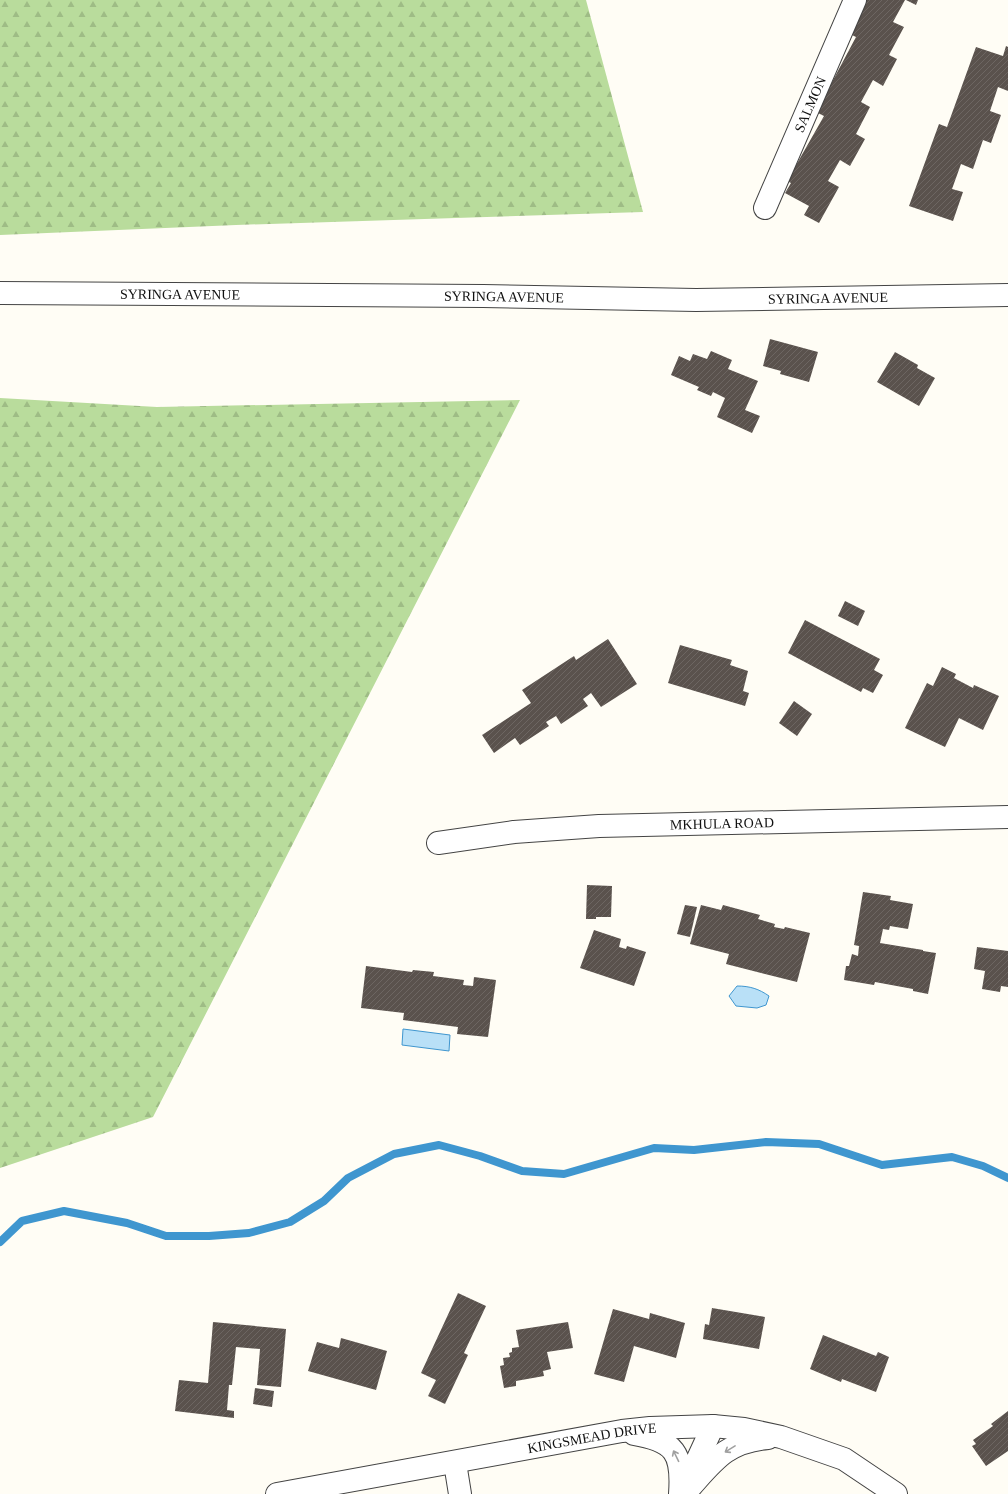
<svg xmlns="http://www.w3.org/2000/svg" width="1008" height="1494" font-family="Georgia,serif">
<defs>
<pattern id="forest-firs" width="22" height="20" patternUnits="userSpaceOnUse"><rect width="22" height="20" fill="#b9dc9c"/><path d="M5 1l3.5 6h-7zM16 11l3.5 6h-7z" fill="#9ebc85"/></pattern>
<pattern id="building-hatch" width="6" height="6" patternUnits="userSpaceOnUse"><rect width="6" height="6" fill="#5a524d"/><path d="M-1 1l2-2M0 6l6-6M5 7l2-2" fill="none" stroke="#6d6662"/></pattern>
</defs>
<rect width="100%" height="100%" fill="#fffdf5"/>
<!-- forest -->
<g fill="url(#forest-firs)">
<polygon points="0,0 586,0 643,212 236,225 0,235"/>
<polygon points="0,398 157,407 520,400 153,1117 0,1168"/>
</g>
<!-- water -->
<g fill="#b9e0f7" stroke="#3f96cf">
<path d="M737 986C750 986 759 989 769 996L766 1005 757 1008 736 1006 729 996Z"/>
<polygon points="403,1029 450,1035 449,1051 402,1045"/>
</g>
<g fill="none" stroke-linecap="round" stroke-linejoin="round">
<!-- stream -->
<polyline stroke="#3f96cf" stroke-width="8" points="0,1242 22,1221 64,1211 127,1223 166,1236 209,1236 249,1233 290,1222 324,1201 348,1178 394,1154 439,1145 480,1156 522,1171 564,1174 654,1148 694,1150 766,1142 819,1144 882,1165 952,1157 983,1166 1008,1178"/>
</g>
<!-- building -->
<g fill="url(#building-hatch)">
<polygon points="866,0 905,0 893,22 904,27 889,55 897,59 883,86 873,80 861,102 870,107 856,134 865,139 850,166 840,160 828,181 839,187 819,223 804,215 809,206 785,193 791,183 787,181 824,116 816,112 856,37 848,33"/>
<polygon points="906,0 918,0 916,5"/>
<polygon points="1006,46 1008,47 1008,91 998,87 990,111 1001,115 991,143 983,140 973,169 961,164 952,189 963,192 953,221 909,206 939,124 947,127 976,47 1003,56"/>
<polygon points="770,339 818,352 809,382 780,374 781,371 763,366"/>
<polygon points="711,351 732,360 728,369 758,381 745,410 760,416 752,433 717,417 725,398 713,392 711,396 697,390 699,387 671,375 679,356 690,361 693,354 707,359"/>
<polygon points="895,352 918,365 917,368 935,378 919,406 877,382"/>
<polygon points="845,601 865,611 858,626 838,616"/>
<polygon points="805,620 880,659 874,670 883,675 873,693 863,688 861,692 788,653"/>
<polygon points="608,639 637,684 601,707 591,693 583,699 588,706 561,724 556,716 546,722 549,726 520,745 515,738 494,753 482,735 531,703 522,690 574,656 576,660"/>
<polygon points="680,645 732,660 730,665 748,671 743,691 749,693 745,706 668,683"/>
<polygon points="942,667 956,674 954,678 973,688 974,685 999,696 983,730 959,718 945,747 905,728 927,683 933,686"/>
<polygon points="794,701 812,714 797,736 779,723"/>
<polygon points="587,885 612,886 611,917 596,917 596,919 586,919"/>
<polygon points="863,892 891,896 890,900 913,904 908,929 890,926 889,930 883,929 880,943 923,950 923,951 936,953 928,994 913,991 913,989 875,982 874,985 844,980 846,966 849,966 852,954 858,956 859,946 854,945"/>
<polygon points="685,905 697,907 690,937 677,934"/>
<polygon points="701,905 721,910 723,905 760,915 758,919 775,924 774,927 784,929 785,927 810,933 797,982 726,964 729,954 690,944"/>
<polygon points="594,930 621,939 619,947 626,949 627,946 646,952 634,986 580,968"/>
<polygon points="977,947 1008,951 1008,987 1001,986 1000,992 982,989 985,971 974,969"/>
<polygon points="366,966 412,972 413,970 434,972 433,976 464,980 463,985 473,986 474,977 496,980 488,1037 457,1034 458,1027 403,1020 404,1013 361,1008"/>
<polygon points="458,1293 486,1306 464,1353 468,1355 445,1404 428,1396 436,1380 421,1373"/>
<polygon points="712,1308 765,1317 759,1349 703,1339 705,1324 709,1325"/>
<polygon points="613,1309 649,1319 650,1313 685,1323 676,1358 634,1346 624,1382 594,1374"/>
<polygon points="213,1322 286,1329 281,1387 257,1385 260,1349 236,1347 232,1385 229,1385 227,1410 234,1411 234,1418 175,1411 179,1380 208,1383"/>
<polygon points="568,1322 573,1348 547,1352 551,1369 543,1371 544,1376 516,1381 516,1386 504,1388 500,1366 504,1365 503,1358 510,1357 509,1353 512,1352 512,1348 519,1347 516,1330"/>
<polygon points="823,1335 876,1356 878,1352 889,1357 876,1392 842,1379 841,1382 810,1369"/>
<polygon points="341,1338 387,1351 376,1390 308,1371 317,1342 339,1348"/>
<polygon points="255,1388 274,1391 272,1407 253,1404"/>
<polygon points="1008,1411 1008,1451 986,1466 972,1446 976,1444 973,1440 993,1426 991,1424"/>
</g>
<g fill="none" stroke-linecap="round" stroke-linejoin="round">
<!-- minor casing -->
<g stroke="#444" stroke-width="24">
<g id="minor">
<path id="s1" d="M765 208 855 0"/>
<path id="s2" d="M0 293 483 296 696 300 1008 295"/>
<path id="s3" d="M438 843 514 832 599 826 1008 817"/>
<path d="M634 1434C675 1441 683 1453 680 1494"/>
<polyline points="455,1463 460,1494"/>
<polyline points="689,1478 713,1426"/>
<path id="s4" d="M277 1494 622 1431 650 1428 713 1426 744 1429 781 1437 844 1459 896 1494"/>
<path d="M684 1494C712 1464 723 1442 768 1438"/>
</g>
</g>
<!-- minor -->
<use href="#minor" stroke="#fff" stroke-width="22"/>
</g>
<!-- one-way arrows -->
<defs><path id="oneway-shaft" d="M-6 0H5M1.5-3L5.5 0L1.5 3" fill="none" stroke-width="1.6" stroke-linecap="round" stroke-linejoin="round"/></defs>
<g stroke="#a0a0a0">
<use href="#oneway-shaft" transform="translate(730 1449) rotate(148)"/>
<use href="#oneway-shaft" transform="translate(676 1456) rotate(-116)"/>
</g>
<g text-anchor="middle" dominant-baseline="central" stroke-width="4" stroke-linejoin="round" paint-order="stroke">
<!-- street labels -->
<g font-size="14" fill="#111" stroke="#fff">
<text stroke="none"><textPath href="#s1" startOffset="113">SALMON</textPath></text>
<text stroke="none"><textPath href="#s2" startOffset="180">SYRINGA AVENUE</textPath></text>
<text stroke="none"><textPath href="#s2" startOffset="504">SYRINGA AVENUE</textPath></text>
<text stroke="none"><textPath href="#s2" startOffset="828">SYRINGA AVENUE</textPath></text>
<text stroke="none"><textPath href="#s3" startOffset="285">MKHULA ROAD</textPath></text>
<text stroke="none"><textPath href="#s4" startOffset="320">KINGSMEAD DRIVE</textPath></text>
</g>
</g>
</svg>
